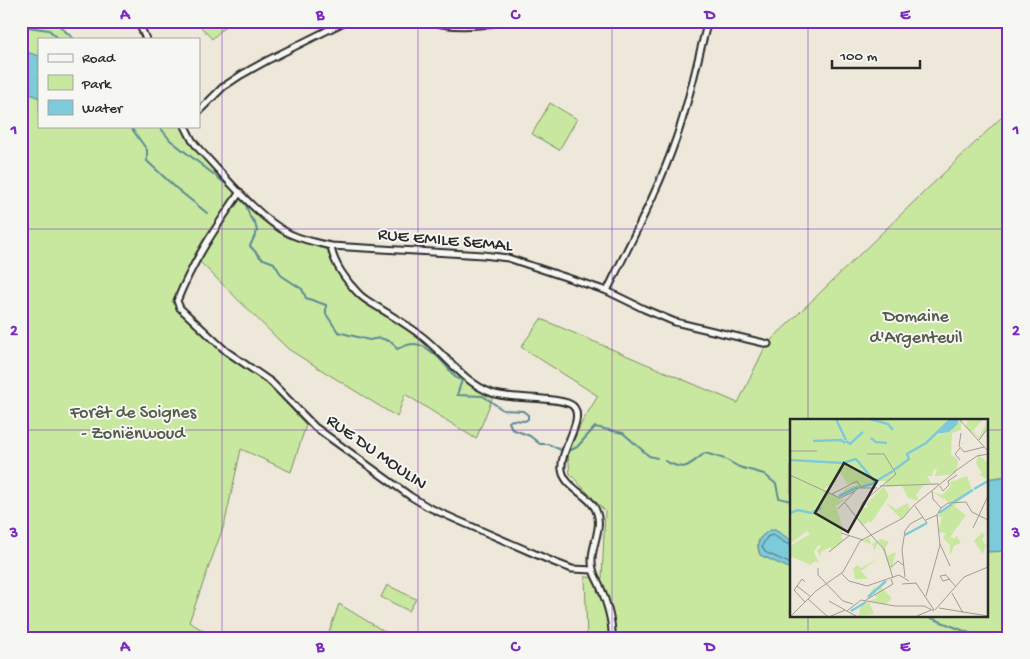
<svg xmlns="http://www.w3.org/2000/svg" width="1030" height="659" font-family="'Gochi Hand',sans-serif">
<rect width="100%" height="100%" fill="#eee8db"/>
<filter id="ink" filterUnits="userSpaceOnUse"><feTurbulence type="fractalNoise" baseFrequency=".02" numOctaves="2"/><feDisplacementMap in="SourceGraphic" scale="10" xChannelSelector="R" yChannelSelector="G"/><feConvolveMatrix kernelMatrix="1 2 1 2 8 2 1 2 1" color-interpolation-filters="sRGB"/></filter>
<g filter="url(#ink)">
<!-- green -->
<g fill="#c9e89f" stroke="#7a8a65">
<polygon points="21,21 54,21 74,39 39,39 39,56 27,53 21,67"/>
<polygon points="207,21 231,21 212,39 201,27"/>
<polygon points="21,79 23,90 39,98 39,126 182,126 199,155 220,176 219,178 236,193 205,237 194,256 174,301 176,305 225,354 269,385 306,425 291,472 241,449 225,522 189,622 216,638 21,638"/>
<polygon points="550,103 577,119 559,150 532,134"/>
<path d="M1009 110V476L986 479V420H791V540L775 530C761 534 754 539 760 555L791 569V615H986V552L1007 550 1009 551V638H587L585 577 602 578 605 511 570 474 568 453 582 422 598 396 521 347 541 319 738 403 766 345Z"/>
<path d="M241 199 246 205 248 204C273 229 294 241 328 248L332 260 349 287 361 300 418 336 464 378 479 390 493 397 476 439 405 394 397 417 288 349 199 261 211 240Z"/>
<polygon points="387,585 416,599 409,611 381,597"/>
<polygon points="339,604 395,638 327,638"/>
</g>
<!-- water -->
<g fill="#7dcadb" stroke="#5c8a95">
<polygon points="27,52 39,56 39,98 23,90 21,67"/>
<polygon points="1009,476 1009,551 986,552 986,479"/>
<path d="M770 530H775L791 540V569L760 555C756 544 759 536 770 530Z"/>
</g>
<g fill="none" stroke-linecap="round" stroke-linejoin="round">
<!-- shore -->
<polyline stroke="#4c6b71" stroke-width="1" points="791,544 787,544 773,535 767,537 762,546 765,552 791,564"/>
<!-- stream -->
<g stroke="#5c8a95" stroke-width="2">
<polyline points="54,21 74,39"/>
<polyline points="21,26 49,30 59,39"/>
<polyline points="130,126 147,150 147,161 176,188 207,213"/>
<polyline points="159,126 170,140 231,188"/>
<path d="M241 199 246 205 250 217 255 223 257 231 250 246 261 258 274 263 282 276 302 289 306 298 326 305V314L338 332 369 340 380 338 392 342 397 349C402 347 408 344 413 344 429 343 447 367 456 378L462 380 457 395 483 396 503 410 523 411 528 415V419L525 421 512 420 509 422 512 429 530 436 540 444H548L561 450"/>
<polyline points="567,452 577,447 595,427 623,433 649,456 657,458"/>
<path d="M665 461C687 472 687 466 705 453L725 459 739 467 764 474 776 484 779 498 791 501"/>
<polyline points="924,615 982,638"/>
</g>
<!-- minor casing -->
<g stroke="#2b2b2b" stroke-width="9">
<g id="minor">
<polyline points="138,21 146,39"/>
<path d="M427 21C452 28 477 27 503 21"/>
<polyline points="199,111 223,87 241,75 266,61 346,21"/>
<path d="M185 126 192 140 199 149C224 175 258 218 290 234 303 240 317 243 331 246L483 255 508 258 607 291 644 309 675 322 768 344"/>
<path d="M240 192C216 227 193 261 177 301L180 308 226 351 271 382 315 427 410 496 428 507 457 520 556 563 572 569 593 570"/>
<path d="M331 246C333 263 347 282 359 294 365 300 373 304 381 309 394 317 407 325 419 334 444 352 462 382 492 393 509 400 563 396 573 406 586 419 559 450 562 470 565 489 592 495 597 513 603 531 588 550 593 569 594 575 598 581 600 586 606 601 613 621 612 638"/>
<path d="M607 291C631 241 658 191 676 139 690 100 697 60 708 21"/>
</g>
</g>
<!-- minor -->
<use href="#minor" stroke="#f6f6f2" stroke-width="5"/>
</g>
</g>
<!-- grid -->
<path fill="none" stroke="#7b2cbf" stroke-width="1" stroke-opacity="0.55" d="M222 21V638M418 21V638M612 21V638M808 21V420M21 229H1009M21 430H791M986 430H1009M808 615V638"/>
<g text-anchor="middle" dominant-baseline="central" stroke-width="4" stroke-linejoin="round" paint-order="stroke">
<!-- street labels -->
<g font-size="18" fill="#2b2b2b" stroke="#f6f6f2">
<text transform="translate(445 241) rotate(5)">RUE EMILE SEMAL</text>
<text transform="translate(376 453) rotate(35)">RUE DU MOULIN</text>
</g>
<!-- park labels -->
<g font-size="18" fill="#525a48" stroke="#f6f6f2">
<text x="916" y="317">Domaine<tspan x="916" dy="21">d'Argenteuil</tspan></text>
<text x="133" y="413">Forêt de Soignes<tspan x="133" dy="21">- Zoniënwoud</tspan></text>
</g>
</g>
<!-- overview -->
<g transform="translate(790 419)">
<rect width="198" height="198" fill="#eee8db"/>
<path d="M0 0H162L147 14 148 16 159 13 170 0H176L171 3V11L162 14 161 35 168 41 167 50 162 55 149 57H145L147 49 143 52 142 57H137L141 64 153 63 134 66 126 76 129 82 118 79 112 67 94 68 99 77 81 104 79 102 72 107 68 100 73 89 78 88 76 85 94 67H96V62H88L53 75 55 70 68 65H57L51 54 44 58 47 62 34 70 50 80H56L46 87 53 109 51 120H55L41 131 40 128 31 133V138L27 132 31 127 28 126 24 133 29 144 25 142 21 146 0 137V127L20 115 17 112 0 125ZM178 0H193L183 12 189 18 197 2V9L190 20 176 8ZM188 36 197 43V60L189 56 192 54 186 44ZM177 57 182 71 164 87 176 96 160 118 165 120 166 116 171 124 164 127 160 137V126L153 119 156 114 148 113 152 98 147 97 162 85 142 73 152 76 161 67 160 63ZM95 83 106 90 118 84 120 90 111 100ZM192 113 195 116 192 121 196 126 193 135 184 122ZM79 119 81 125 91 120 99 123 95 129 97 137 106 133 101 151 89 122 84 132 83 126 72 122ZM89 139 71 152 78 160H65L63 150 67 146 71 149ZM85 167 86 175 91 168 102 179 96 185 79 182 87 179 82 173 77 178ZM79 183 84 195 69 197 70 188Z" fill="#c9e89f"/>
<path d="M162 0H169L167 6 159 13 147 15Z" fill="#7dcadb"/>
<path fill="none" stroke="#7dcadb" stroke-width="2.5" d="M46 0 56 21M80 0 98 5 103 11M81 19 86 23 97 24M23 22 51 21 55 24M56 22 60 25 73 13M66 40 86 64 71 68M0 41 53 44 66 40M104 51 119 40 117 35 136 24 161 0M83 64 103 52M184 70 198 62M49 77 68 68M162 84 183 71M0 94 8 91 21 94 31 89M149 94 162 85M115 116 137 104M78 178 96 162M61 192 76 183"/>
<path fill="none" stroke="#a09c95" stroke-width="1" d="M169 0 198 32M171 14 169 27 174 33M189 21 198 9M170 29 165 35 170 41M0 32H27M174 33 194 28M164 53 187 37 198 35M0 56 50 79 65 72M90 67 149 65M150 67 153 72 159 66 158 62 167 56M142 72 143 80 151 89M42 75 67 62 71 69M55 84 81 116M125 87 137 104M151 89 158 84 176 83 182 93 198 101M48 90 68 69H87M67 97 73 83 106 55 94 35H77M136 101 147 96 151 89M183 109 198 77M51 114 73 121M81 116 94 130 103 159M150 125 160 147M39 133 60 116M101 148 108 142 113 146M28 149V156L53 182 63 185M51 154 59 162 77 167 109 156 119 162M155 155 166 168M156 156 150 157 153 162 160 160M115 158 112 131 115 112 120 105 133 98M15 163 12 160 4 171 15 183M112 165 126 164 144 191M7 167 21 178M162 174 173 194M136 177 150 126 147 96M18 180 37 197M76 181 103 165 101 160M39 182 55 191M149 189 198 197M145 191 174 158 198 148M57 192 71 181 105 187H134L144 192M1 197 26 172 53 153 70 122 113 99 123 87 165 53M41 197 55 191 66 197M127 197 141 191"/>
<path fill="#2b2b2b" fill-opacity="0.15" stroke="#2b2b2b" stroke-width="2.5" d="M54 44 87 62 58 113 25 94Z"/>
<rect width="198" height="198" fill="none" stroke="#2b2b2b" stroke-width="2.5"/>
</g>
<!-- margin -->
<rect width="1030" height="659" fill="none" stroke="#f6f6f2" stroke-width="55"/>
<!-- legend -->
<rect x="38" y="38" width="162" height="90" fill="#f6f6f2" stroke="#a5a5a2"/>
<rect x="48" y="54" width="25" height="8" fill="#f6f6f2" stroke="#a5a5a2"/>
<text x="82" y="62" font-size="15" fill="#2b2b2b">Road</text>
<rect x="48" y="75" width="25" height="15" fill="#c9e89f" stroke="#a5a5a2"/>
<text x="82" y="88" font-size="15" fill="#2b2b2b">Park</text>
<rect x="48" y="100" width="25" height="15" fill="#7dcadb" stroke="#a5a5a2"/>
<text x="82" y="112" font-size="15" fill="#2b2b2b">Water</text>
<!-- scale -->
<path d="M832 60v8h88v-8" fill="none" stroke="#2b2b2b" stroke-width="2.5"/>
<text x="840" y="60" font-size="15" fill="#2b2b2b" stroke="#f6f6f2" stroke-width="4" paint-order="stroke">100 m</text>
<rect x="28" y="28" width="974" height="604" fill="none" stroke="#7b2cbf" stroke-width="2"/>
<g font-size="16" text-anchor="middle" font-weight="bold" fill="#7b2cbf">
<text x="125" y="19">A</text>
<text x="320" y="19">B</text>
<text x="515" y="19">C</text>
<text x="710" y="19">D</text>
<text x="905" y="19">E</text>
<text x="14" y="134">1</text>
<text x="1016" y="134">1</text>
<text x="14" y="335">2</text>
<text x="1016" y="335">2</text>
<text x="14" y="537">3</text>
<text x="1016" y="537">3</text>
<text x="125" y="651">A</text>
<text x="320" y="651">B</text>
<text x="515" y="651">C</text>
<text x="710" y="651">D</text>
<text x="905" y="651">E</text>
</g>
</svg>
